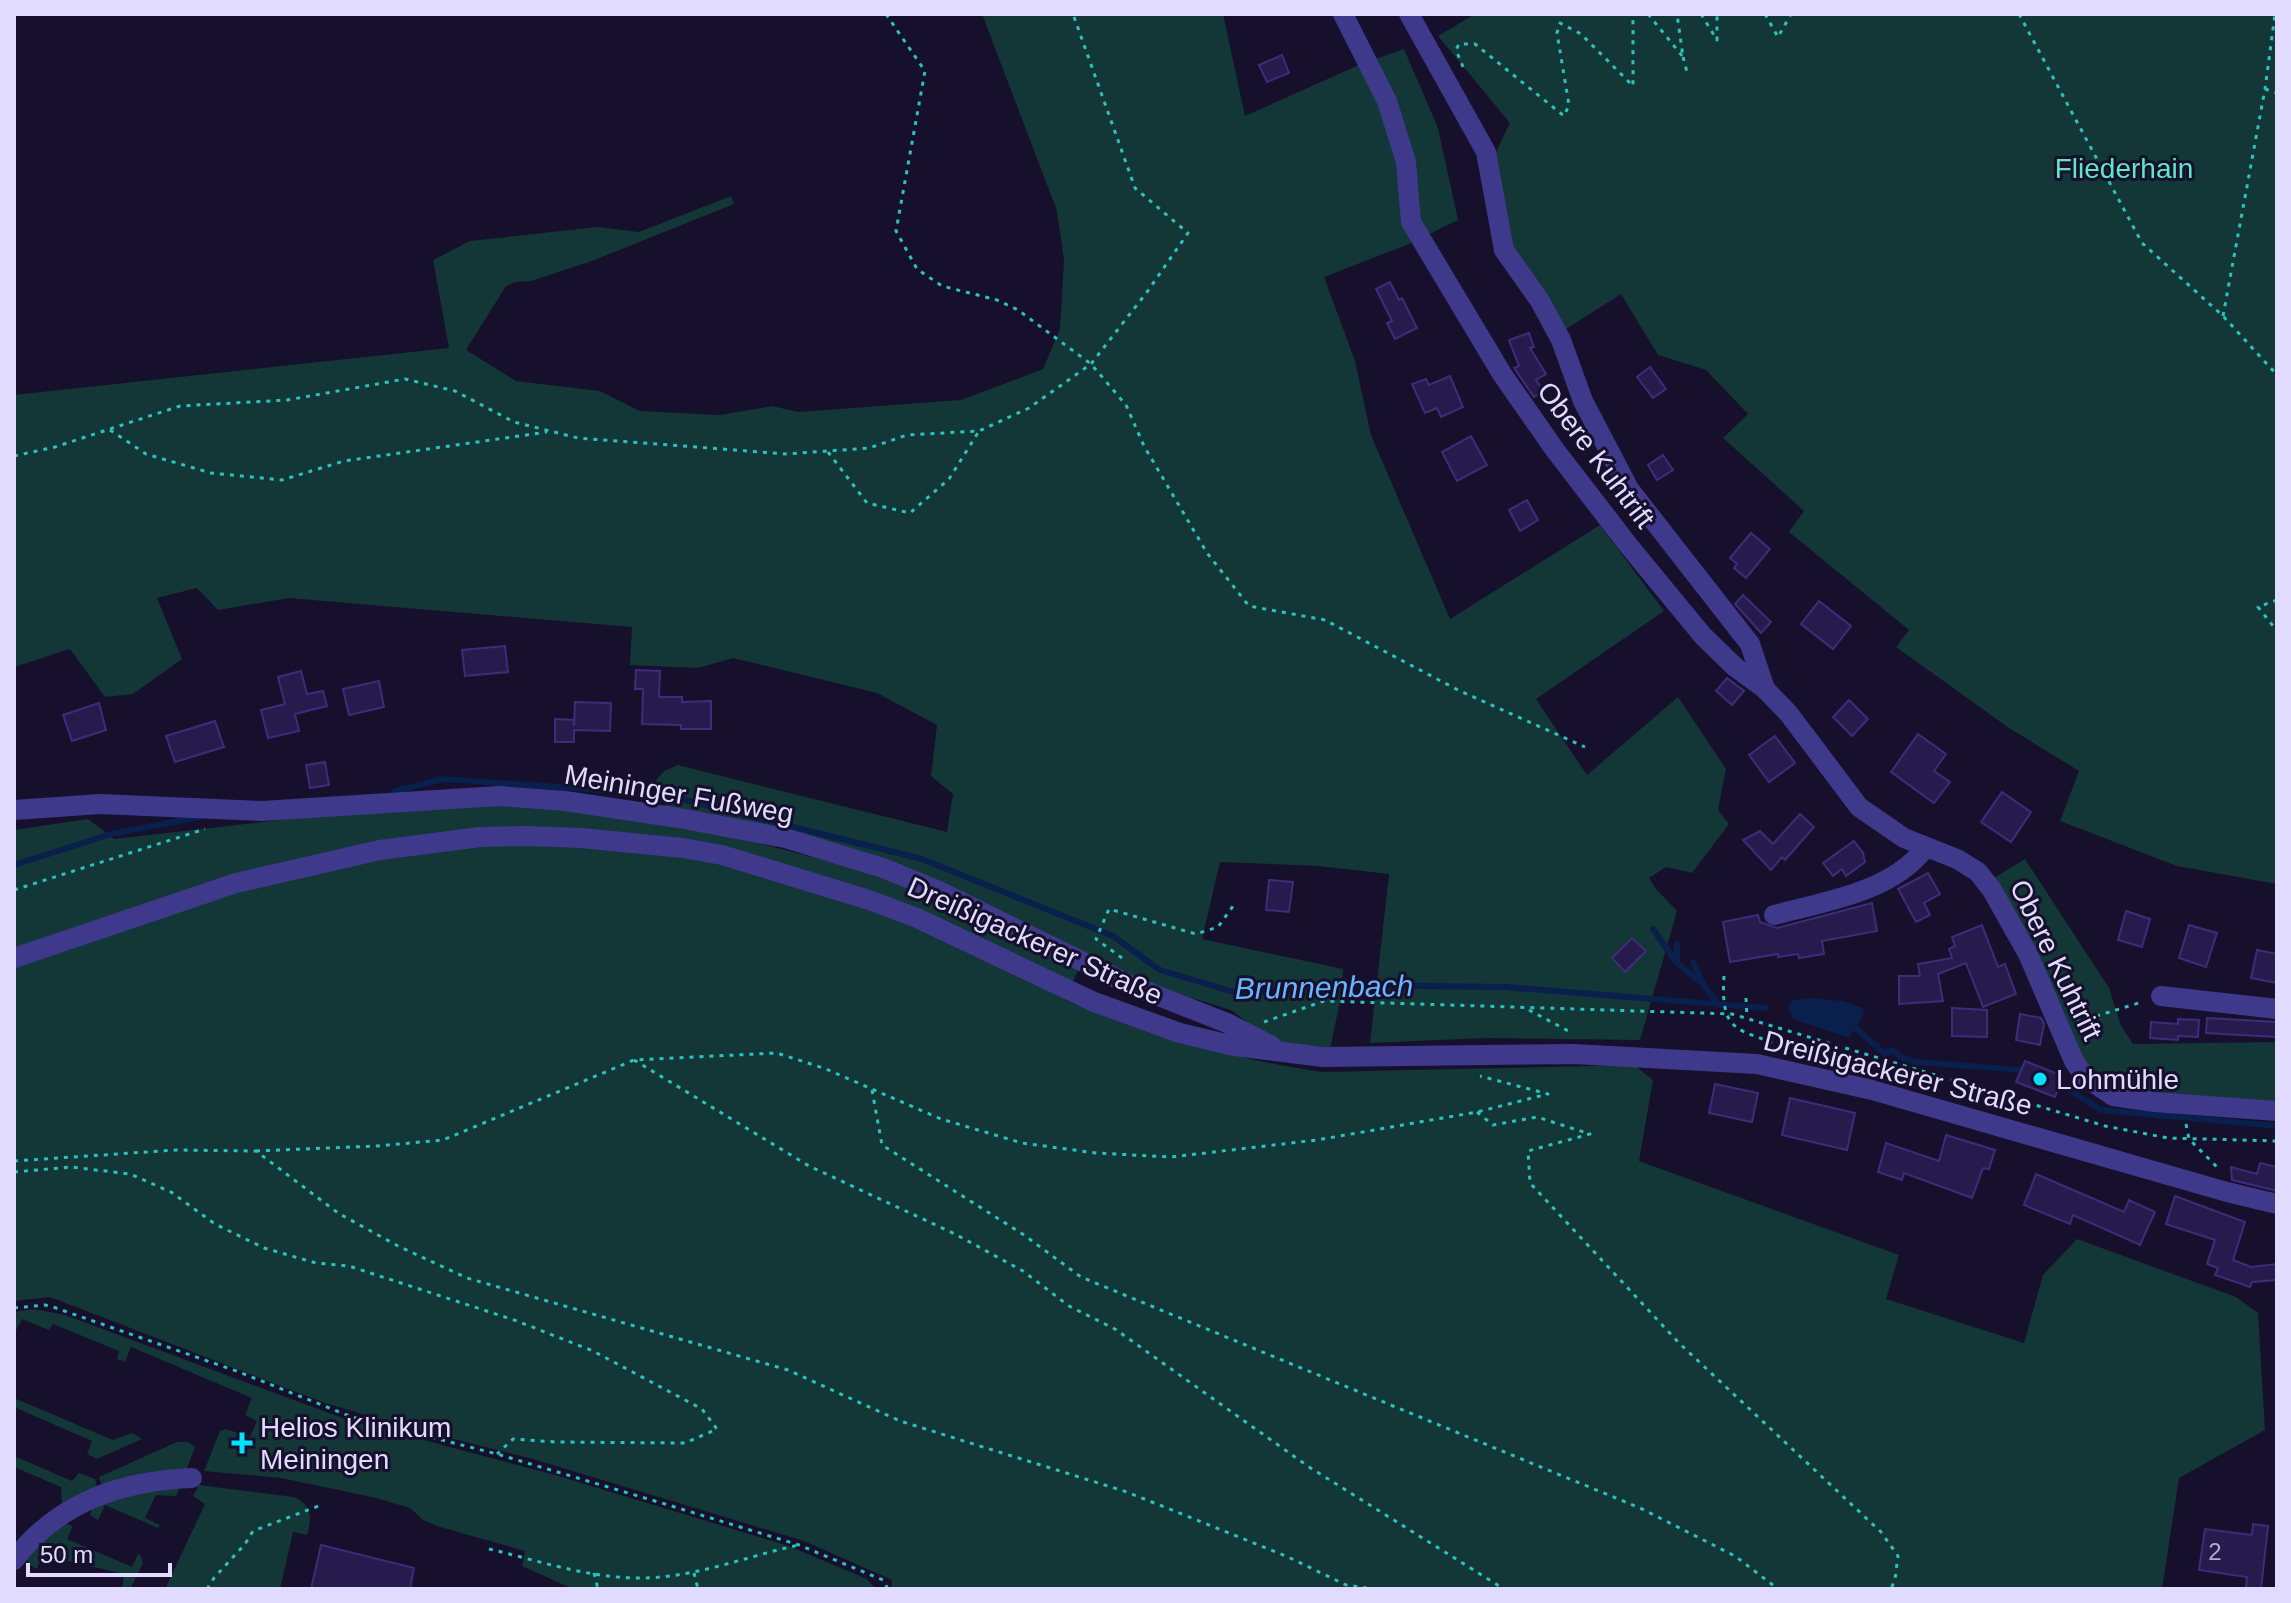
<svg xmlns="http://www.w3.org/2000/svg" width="2291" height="1603" font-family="Helvetica,sans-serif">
<rect width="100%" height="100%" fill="#16102c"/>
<!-- green -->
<g fill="#133636">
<polygon points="982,14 1223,14 1245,116 1361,64 1404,49 1438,128 1458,220 1409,244 1324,277 1355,361 1371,435 1450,619 1600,525 1664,611 1536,699 1587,775 1678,697 1726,769 1718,810 1729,824 1692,873 1666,867 1649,878 1656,889 1677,911 1640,1040 1486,1038 1370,1043 1389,874 1318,866 1220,862 1202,939 1343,969 1341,997 1330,1049 1272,1041 1231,1010 1146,984 885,862 671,810 656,798 653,784 664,771 678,765 947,832 953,794 931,776 937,725 877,693 733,658 698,668 630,665 632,627 289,598 218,610 197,588 157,598 182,659 133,694 105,697 70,649 14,667 14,395 449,348 433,260 470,241 598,227 639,232 731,196 734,204 592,261 531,281 516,282 506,286 466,350 516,381 600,391 640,411 720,415 772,406 798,412 961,400 1043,369 1060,329 1064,260 1057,211"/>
<polygon points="1475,14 2277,14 2277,884 2177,866 2060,821 2079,771 2009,728 1896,647 1909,630 1789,532 1804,511 1723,438 1748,414 1706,370 1658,355 1621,294 1566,329 1520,266 1506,230 1495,154 1510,123 1438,36"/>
<path d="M501 802 689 825 873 873 1079 968 1065 1000C1151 1036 1229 1058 1322 1072L1634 1065 1653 1080 1639 1161 1899 1255 1886 1299 2024 1343 2043 1275 2077 1239 2236 1297 2258 1313 2265 1430 2179 1478 2162 1589H891L892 1580 804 1541 533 1459 406 1427 325 1403 50 1297 14 1301V830L88 819 114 839 411 805Z"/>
<polygon points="2025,859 2109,988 2121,1026 2133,1044 2277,1042 2277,1106 2119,1093 2084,1069 1994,878"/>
<polygon points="34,1309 65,1315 345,1419 555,1475 789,1546 867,1579 876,1589 573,1589 522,1566 525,1551 437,1526 423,1520 410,1508 372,1497 281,1478 204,1471 220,1431 226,1429 250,1437 257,1421 245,1415 252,1398 131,1347 125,1362 117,1359 119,1351 53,1324 49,1330 22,1319 14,1334 14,1312"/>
<polygon points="14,1398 113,1440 132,1433 142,1439 97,1459 87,1454 92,1441 14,1407"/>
<polygon points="177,1442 188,1442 195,1447 186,1471 102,1486 99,1477"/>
<polygon points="14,1456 72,1481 79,1473 95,1479 97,1488 62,1505 61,1487 14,1467"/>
<path d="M199 1485 294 1497C312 1505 312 1518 307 1535L293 1532 280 1589H165L205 1504 193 1496Z"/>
<polygon points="180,1487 176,1496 156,1495 145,1518 160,1525 158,1528 105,1505 98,1520 90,1515 92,1509 119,1497"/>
<polygon points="63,1523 73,1526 67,1539 132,1567 138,1554 141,1556 143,1563 130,1589 122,1589 124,1574 42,1555 37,1569 28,1564 27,1556"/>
</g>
<!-- water -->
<polygon fill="#091f4c" points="1811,998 1842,1001 1863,1008 1864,1015 1849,1038 1793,1019 1788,1007 1793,1000"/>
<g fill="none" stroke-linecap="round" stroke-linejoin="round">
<!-- stream -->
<g stroke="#091f4c" stroke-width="6">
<polyline points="395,791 443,779 602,790"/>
<polyline points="647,794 669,796 922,859 1113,936 1160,970 1237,993 1338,985 1505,987 1765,1008"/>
<polyline points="14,865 111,834 200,817"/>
<polyline points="1653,929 1676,962"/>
<polyline points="1677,944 1677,963 1703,984"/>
<polyline points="1693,962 1703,984 1719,1005"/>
<polyline points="1850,1026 1856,1028 1885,1054 1893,1050 1899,1056 1916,1062 2021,1070"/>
<polyline points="2060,1084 2101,1110 2277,1126"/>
</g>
</g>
<!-- building -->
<g fill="#271b4d" stroke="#3e2c7a" stroke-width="2">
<polygon points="1282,55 1289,73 1267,82 1259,65"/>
<polygon points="1390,282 1399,300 1402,298 1417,328 1395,339 1387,323 1392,321 1376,289"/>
<polygon points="1529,333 1534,347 1530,348 1546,374 1536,380 1544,392 1534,397 1514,368 1519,366 1509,340"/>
<polygon points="1650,367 1666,389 1653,398 1637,377"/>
<polygon points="1450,376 1463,407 1441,417 1437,408 1425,413 1412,384 1426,379 1429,385"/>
<polygon points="1471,436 1487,465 1457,481 1442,452"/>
<polygon points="1663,455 1673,470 1657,480 1648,465"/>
<polygon points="1527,500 1538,520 1520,531 1509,510"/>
<polygon points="1751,533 1770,549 1746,578 1734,568 1737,564 1730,558"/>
<polygon points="1743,595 1771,622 1761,633 1735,604"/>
<polygon points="1819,601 1851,626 1833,649 1801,624"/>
<polygon points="505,646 508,672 465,676 462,650"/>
<polygon points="636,670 660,671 659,697 682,697 682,702 711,701 711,729 681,729 681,725 642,724 643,689 635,689"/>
<polygon points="301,671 307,694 323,691 327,706 295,714 299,731 268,738 261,710 285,704 278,677"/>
<polygon points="1727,678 1744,691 1732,705 1716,691"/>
<polygon points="379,681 384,707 349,715 343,689"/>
<polygon points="1849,700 1868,719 1852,736 1833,717"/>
<polygon points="575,702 611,703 610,731 574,730 574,742 555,742 555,719 574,720 574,726"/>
<polygon points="99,703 106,730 72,741 63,715"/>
<polygon points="215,721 224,747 175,762 166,736"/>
<polygon points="1918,734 1946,754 1934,771 1950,782 1934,803 1891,772"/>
<polygon points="1775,736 1795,763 1769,782 1749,755"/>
<polygon points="325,762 329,785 310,788 306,765"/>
<polygon points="2002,792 2031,812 2011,842 1981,822"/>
<polygon points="1800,814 1814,827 1785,860 1782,857 1771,870 1743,840 1760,831 1773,844"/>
<polygon points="1854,841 1863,853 1865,862 1846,876 1842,869 1833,876 1823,863"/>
<polygon points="1928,873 1940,894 1924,903 1930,915 1916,922 1898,889"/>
<polygon points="1269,880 1293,882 1289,912 1266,910"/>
<polygon points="1872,903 1877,931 1822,941 1824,954 1799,958 1798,954 1778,957 1778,954 1730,962 1723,922 1758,915 1760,922 1777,928"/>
<polygon points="2126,911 2150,919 2142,947 2118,940"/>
<polygon points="1982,925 1998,967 2005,964 2016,994 1983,1007 1966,963 1938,974 1943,1001 1899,1004 1899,976 1920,976 1918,964 1952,958 1949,949 1955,946 1952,937"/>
<polygon points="2189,925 2217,933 2206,967 2179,958"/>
<polygon points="1632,938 1646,951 1625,972 1612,958"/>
<polygon points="2257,950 2277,954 2277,983 2251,978"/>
<polygon points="1952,1008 1987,1010 1987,1037 1952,1036"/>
<polygon points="2020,1014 2041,1018 2044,1024 2040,1045 2016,1040"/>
<polygon points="2207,1018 2277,1022 2276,1037 2206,1033"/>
<polygon points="2178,1019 2199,1020 2198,1037 2178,1036 2178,1040 2150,1038 2151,1022 2178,1024"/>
<polygon points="2025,1061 2063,1076 2055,1097 2016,1082"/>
<polygon points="1715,1084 1758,1093 1752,1122 1709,1113"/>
<polygon points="1790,1098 1855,1113 1847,1150 1782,1135"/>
<polygon points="1946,1135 1995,1150 1989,1169 1983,1168 1972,1198 1904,1173 1902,1180 1878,1172 1886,1143 1939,1161"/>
<polygon points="2260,1163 2277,1167 2277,1191 2232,1180 2231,1167 2257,1174"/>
<polygon points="2036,1174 2124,1212 2129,1200 2155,1212 2140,1245 2073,1215 2070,1224 2024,1205"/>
<polygon points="2175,1196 2245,1222 2233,1260 2251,1267 2277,1264 2277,1280 2252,1282 2250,1287 2215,1275 2218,1268 2207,1264 2215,1240 2166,1224"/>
<polygon points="2253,1524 2268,1526 2261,1589 2246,1589 2247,1577 2199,1570 2205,1529 2252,1535"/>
<polygon points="321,1545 414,1568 410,1589 311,1589"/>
</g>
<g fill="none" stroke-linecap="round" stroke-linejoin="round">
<!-- path -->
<g stroke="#2cc2bd" stroke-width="3" stroke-dasharray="4 6" stroke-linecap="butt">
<polyline points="886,14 925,71 896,231 917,269 942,286 997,300 1018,310 1091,364 1126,405 1144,446 1207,553 1249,606 1325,620 1458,690 1585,747"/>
<polyline points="1648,14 1683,57 1677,14"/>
<polyline points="1701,14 1717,40 1717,14"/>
<polyline points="1765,14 1778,37 1791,14"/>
<polyline points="2019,14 2142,243 2223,316 2277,375"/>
<polyline points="1683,57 1687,72"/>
<polyline points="1463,67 1456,50 1459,44 1475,44 1564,116 1569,105 1557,33 1560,23 1581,34 1633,86 1633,14"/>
<polyline points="2265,89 2277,93"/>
<polyline points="2223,316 2265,89 2275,14"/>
<polyline points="110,430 146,454 211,473 282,480 344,461 547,432"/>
<polyline points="828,452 867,503 910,513 949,479 979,431"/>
<polyline points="14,456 55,447 180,406 287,400 405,379 455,391 514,422 578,438 787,454 869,448 907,435 979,431 1029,408 1091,364 1147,292 1188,233 1135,188 1073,14"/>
<polyline points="2277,600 2258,607 2277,631"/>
<polyline points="14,890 205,829"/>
<polyline points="1122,958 1096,939 1109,909 1196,934 1218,927 1233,906"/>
<path d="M1724 976C1720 1037 1740 1027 1787 1049"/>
<polyline points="1746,998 1747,1017"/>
<polyline points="1529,1010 1572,1033"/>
<polyline points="1264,1022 1324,1001 1732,1014 2105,1126 2168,1138 2277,1141"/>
<polyline points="2077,1022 2142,1002"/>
<polyline points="634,1060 809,1166 955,1234 1023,1271 1069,1306 1115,1329 1309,1467 1504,1589"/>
<polyline points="872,1090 882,1145 1024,1235 1081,1277 1640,1508 1735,1556 1778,1589"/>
<polyline points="1477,1112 1493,1125 1537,1117 1590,1134 1528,1151 1530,1183 1679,1343 1881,1532 1898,1556 1895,1579 1891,1589"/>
<polyline points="2186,1124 2189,1139 2218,1168"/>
<polyline points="256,1151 377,1146 443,1140 634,1060 777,1053 826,1069 941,1119 1022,1143 1096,1153 1171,1157 1317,1140 1477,1112 1548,1094 1480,1076"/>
<polyline points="14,1161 176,1150 256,1151 338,1213 398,1246 467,1278 788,1370 900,1421 1127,1492 1286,1556 1346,1585 1373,1589"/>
<polyline points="14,1172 71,1167 130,1174 171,1192 215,1224 264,1248 316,1263 349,1266 517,1321 593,1351 702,1409 717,1429 685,1443 556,1442 513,1439 497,1454"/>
<polyline points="14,1308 45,1305 53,1307 239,1372 352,1417 497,1454 665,1504 799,1545 883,1580 888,1589"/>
<path d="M489 1549C544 1562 603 1583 660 1577 707 1573 752 1555 799 1545"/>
<polyline points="594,1573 598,1589"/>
<polyline points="694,1573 698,1589"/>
<polyline points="207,1589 214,1578 245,1544 253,1531 321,1505"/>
</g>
<!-- minor -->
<g stroke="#3f398c" stroke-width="20">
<polyline points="1343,14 1387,101 1406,162 1411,222 1502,374 1555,450 1629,546 1703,636 1735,667 1765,689 1789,714 1859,807 1904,838 1957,859 1978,872 1992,890 2028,954 2074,1061 2085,1077 2113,1096 2154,1102 2277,1111"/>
<polyline points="1409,14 1486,152 1504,250 1540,301 1561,340 1583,401 1629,489 1750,644 1765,689"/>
<polyline points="14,810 100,804 262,811 499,796 565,801 679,818 785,838 883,868 939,891 1128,984 1227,1023 1272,1046"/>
<path d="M1774 915C1824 902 1892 892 1925 848"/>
<polyline points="14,958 236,883 380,850 480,837 527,836 581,838 683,848 722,855 866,899 917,918 1094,1002 1180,1033 1234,1046 1323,1057 1574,1054 1757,1064 1872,1090 2227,1192 2277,1204"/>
<polyline points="2161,996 2277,1009"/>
<path d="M14 1560C58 1502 121 1481 192 1478"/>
</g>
</g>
<!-- markers -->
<g fill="#07dfff" stroke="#16102c" stroke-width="3">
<circle cx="2040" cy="1079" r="8"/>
<path d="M238 1431h8v8h8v8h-8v8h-8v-8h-8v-8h8z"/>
</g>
<g text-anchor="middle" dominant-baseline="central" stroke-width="6" stroke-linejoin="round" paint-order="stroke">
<!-- number labels -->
<g font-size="24" fill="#b2abd2">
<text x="2215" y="1551">2</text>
</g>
<!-- park labels -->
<g font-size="28" fill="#60e5c8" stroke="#16102c">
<text x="2124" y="168">Fliederhain</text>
</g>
<!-- street labels -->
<g font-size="28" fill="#e0dbff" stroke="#16102c">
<text transform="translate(1596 455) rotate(53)">Obere Kuhtrift</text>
<text transform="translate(679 794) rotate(10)">Meininger Fußweg</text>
<text transform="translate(1035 941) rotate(24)">Dreißigackerer Straße</text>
<text transform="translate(2056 960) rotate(64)">Obere Kuhtrift</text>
<text transform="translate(1898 1073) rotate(14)">Dreißigackerer Straße</text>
</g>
<!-- poi labels -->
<g font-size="28" fill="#e0dbff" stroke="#16102c" text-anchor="start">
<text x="2056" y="1079">Lohmühle</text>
<text x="260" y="1427">Helios Klinikum<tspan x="260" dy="32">Meiningen</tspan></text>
</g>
<!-- water labels -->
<g font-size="30" font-style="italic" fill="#69b5ff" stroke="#16102c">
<text transform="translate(1324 987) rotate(-1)">Brunnenbach</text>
</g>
</g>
<!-- border -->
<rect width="2291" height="1603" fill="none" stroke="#e0dbff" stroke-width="32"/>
<!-- scale -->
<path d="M28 1563v12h142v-12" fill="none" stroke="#e0dbff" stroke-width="4"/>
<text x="40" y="1563" font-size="24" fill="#e0dbff" stroke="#16102c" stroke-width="6" paint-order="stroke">50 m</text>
</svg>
